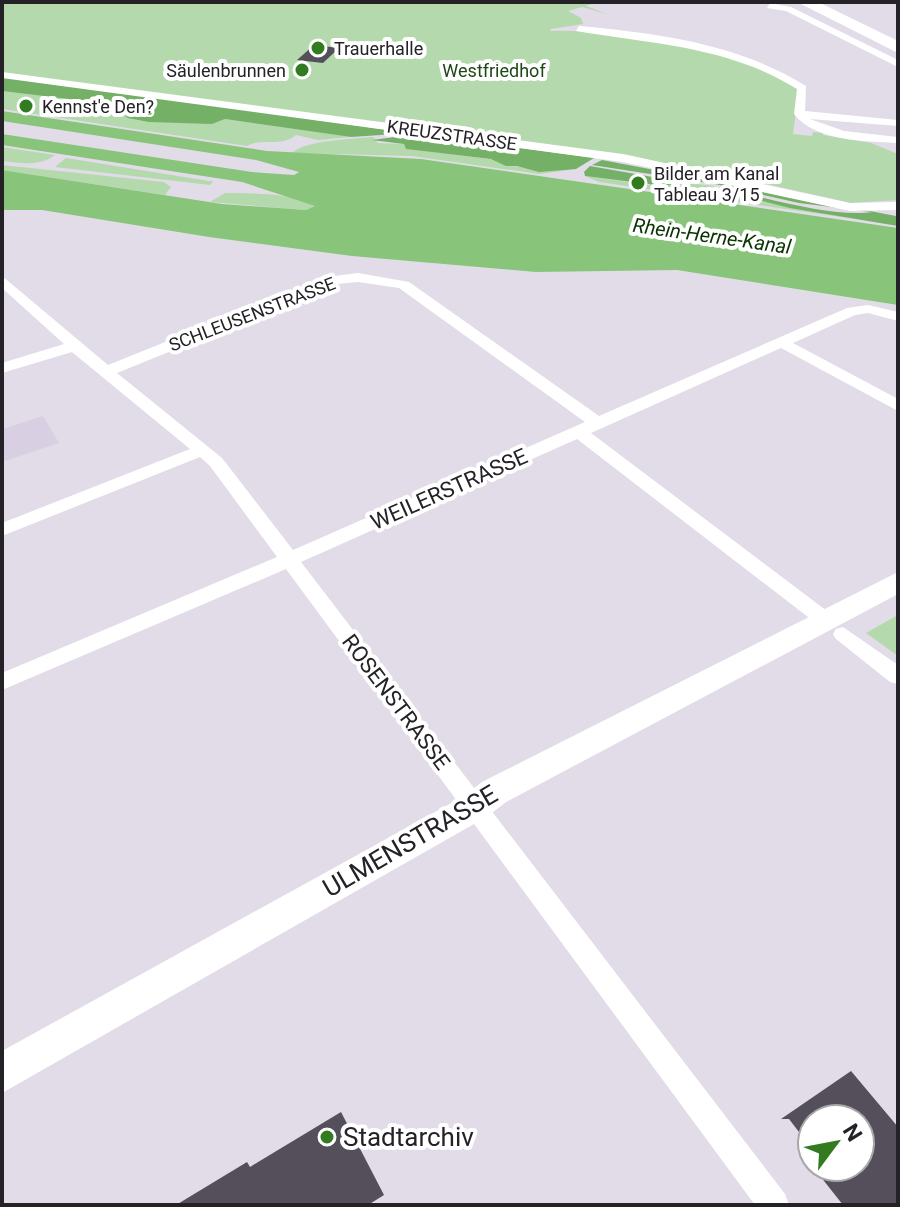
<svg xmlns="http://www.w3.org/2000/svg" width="900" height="1207" font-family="Roboto,sans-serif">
<rect width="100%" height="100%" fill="#e2dce9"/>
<!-- built -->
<polygon fill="#d9cfe3" points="43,416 59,443 2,462 2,429"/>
<!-- green -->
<g fill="#b4d9ac">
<path d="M2 2H597L586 6 607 14 582 7 568 11 581 18 583 24 551 29 550 31C600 28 703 45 750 63 767 69 783 80 799 88L793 134 812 136 813 132 823 133V135L871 143 898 154V200L851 203 708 171 626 156 2 74Z"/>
<path d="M2 91 110 104 115 111 212 124 225 119 351 137 318 140 296 135C280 148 263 137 247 146L2 109Z"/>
<path d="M373 137 378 143 404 144 407 149 498 160 507 166 576 169 539 174 412 156 292 153C306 140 353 139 373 137Z"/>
<path d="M2 147 55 155C39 167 21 163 2 161Z"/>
<polygon points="66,158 209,181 213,181 210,185 55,167"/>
<polygon points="2,165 164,182 171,187 165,195 2,170"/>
<polygon points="585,176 649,185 681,182 713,186 759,201 855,219 599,182"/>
<path d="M225 193C250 193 296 193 315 206L306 210 210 202Z"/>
<polygon points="898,615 898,656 866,633"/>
</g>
<!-- forest -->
<g fill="#75b067">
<polygon points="2,76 410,133 351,137 225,119 212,124 149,122 128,118 110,104 2,91"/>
<polygon points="418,134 594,158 576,169 539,172 517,166 506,166 491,159 406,149 404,144 372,140"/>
<path d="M602 160 896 216 898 226 790 208 725 192 720 187C761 197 834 218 872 212L799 203 715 184 592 165Z"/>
<polygon points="590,166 681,182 664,186 585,176 584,172"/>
</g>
<!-- water -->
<polygon fill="#88c57a" points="2,111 267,151 421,159 898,228 898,305 677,270 536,272 352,256 209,237 42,210 2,210 2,170 222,204 306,210 315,206 242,182 2,145 2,134 252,172 294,175 299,172 256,160 2,121"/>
<!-- building -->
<g fill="#544f5a">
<polygon points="314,45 339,48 323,63 297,60"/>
<polygon points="851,1071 898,1127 898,1205 843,1205 813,1167 860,1167 860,1119 812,1119 812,1149 789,1119 781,1119"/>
<polygon points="341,1112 384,1195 368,1205 176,1205 247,1162 250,1167"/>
</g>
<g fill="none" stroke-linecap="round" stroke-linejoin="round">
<!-- street -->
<g fill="#fff" fill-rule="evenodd">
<polygon points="770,3 791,7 898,60 898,67 786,11 767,8"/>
<path d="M579 26C657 33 739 44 806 86L805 111 898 120V126L810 119 844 131 898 137V143C866 141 816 142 794 114L797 89C728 46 652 44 576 31Z"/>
<polygon points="2,72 623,154 850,203 898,202 898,210 850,211 623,162 2,78"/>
<path d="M358 273 409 282 599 416 847 308 868 305 898 312V321L868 313 855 315 793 343 898 399V411L781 348 591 433 831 614 834 619 831 624H817L577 439 301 562 785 1194 789 1205H755L286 569 2 690V673L277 557 210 466 200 457 2 536V523L190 449 72 352 2 373V363L64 344 2 288V276L108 365 327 277ZM358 282 399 288 585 422 293 550 222 458 117 373 336 284Z"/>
<polygon points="843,627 898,665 898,684 890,682 836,639 833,634 836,629"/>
</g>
<!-- secondary -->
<polygon fill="#fff" fill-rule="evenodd" points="898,572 898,594 506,802 488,816 2,1093 2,1051 464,796 482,782"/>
<!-- highway -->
<polygon fill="#fff" fill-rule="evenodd" points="797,2 818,2 898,41 898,53"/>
</g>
<!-- markers -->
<g fill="#337b20" stroke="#fff" stroke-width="3">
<circle cx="318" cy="48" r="8"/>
<circle cx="302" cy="70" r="8"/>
<circle cx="26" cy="106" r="8"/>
<circle cx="638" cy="183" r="8"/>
<circle cx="327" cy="1137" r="8"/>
</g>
<g text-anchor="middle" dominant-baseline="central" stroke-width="8" stroke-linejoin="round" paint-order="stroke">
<!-- far-poi labels -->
<g font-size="18" fill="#252227" stroke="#fff" text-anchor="start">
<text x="334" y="48">Trauerhalle</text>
<text x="286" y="70" text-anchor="end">Säulenbrunnen</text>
<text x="42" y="106">Kennst'e Den?</text>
<text x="654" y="173">Bilder am Kanal<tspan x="654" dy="21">Tableau 3/15</tspan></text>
</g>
<!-- far-park labels -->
<g font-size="18" fill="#1f4715" stroke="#fff">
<text x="494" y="70">Westfriedhof</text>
</g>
<!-- far-street labels -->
<g font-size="18" fill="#252227" stroke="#fff">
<text transform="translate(452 135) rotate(8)">KREUZSTRASSE</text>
<text transform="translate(252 314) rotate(-21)">SCHLEUSENSTRASSE</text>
</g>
<!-- far-water labels -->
<g font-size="20" font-style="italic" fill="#093300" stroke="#fff">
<text transform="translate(712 236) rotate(8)">Rhein-Herne-Kanal</text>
</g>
<!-- street labels -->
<g font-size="22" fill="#252227" stroke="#fff">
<text transform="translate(449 489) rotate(-24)">WEILERSTRASSE</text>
<text transform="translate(396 702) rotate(53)">ROSENSTRASSE</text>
</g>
<!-- near-street labels -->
<g font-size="26" fill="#252227" stroke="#fff">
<text transform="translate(410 841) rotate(-30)">ULMENSTRASSE</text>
</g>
<!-- near-poi labels -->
<g font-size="26" fill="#252227" stroke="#fff" text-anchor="start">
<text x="343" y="1137">Stadtarchiv</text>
</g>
</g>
<!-- border -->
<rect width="900" height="1207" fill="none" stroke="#252227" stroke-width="8"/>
<!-- north arrow -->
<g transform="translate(836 1143) rotate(58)"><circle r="38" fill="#ffffff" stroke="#a8a7a9" stroke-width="2"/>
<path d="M0-6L14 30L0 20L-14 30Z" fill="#337b20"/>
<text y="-12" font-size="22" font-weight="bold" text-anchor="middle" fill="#252227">N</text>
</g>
</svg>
